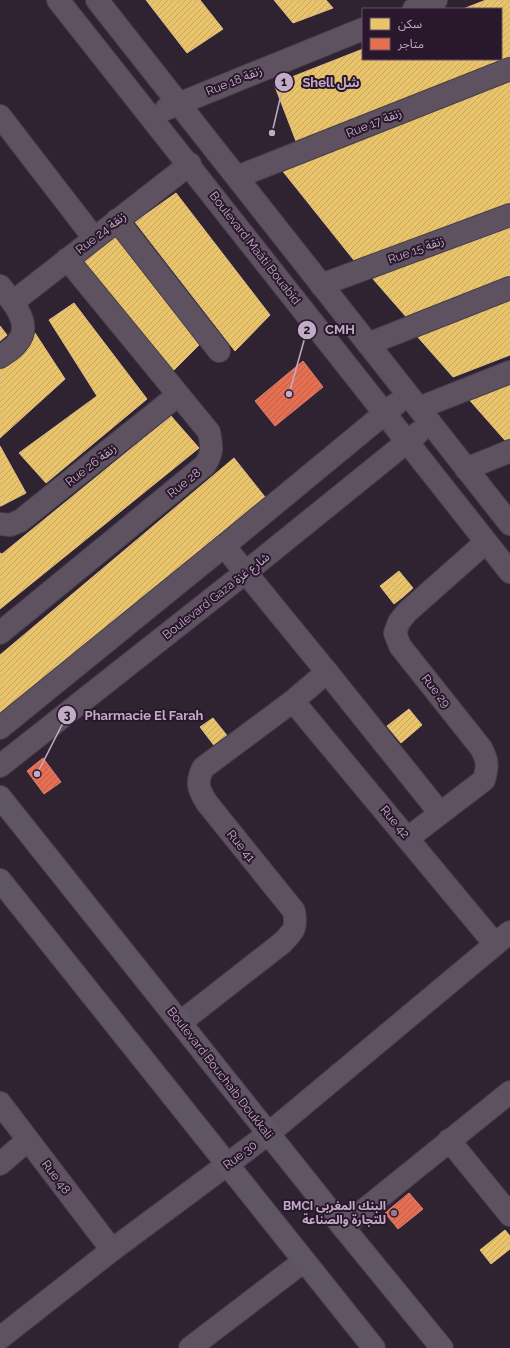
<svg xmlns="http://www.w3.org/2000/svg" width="510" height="1348" font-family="Raleway,'Noto Sans Arabic',sans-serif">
<defs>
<pattern id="homes-hatch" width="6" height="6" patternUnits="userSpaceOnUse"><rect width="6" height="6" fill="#e9c46a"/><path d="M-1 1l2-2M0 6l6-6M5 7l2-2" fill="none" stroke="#c6a761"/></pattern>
<pattern id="shops-hatch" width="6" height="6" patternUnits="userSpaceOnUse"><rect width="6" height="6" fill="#e76f51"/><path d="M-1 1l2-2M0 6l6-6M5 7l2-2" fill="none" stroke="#bc604c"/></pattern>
</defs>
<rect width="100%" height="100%" fill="#2f2332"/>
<!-- homes -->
<g fill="url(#homes-hatch)" stroke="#ddbc86">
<polygon points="146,0 200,0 223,29 187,53"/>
<polygon points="274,0 326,0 333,8 293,23"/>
<polygon points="486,0 510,0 510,65 299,149 274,84 363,49 363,59 501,59 501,9 463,9"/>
<polygon points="510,80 510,209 357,264 281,169"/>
<polygon points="176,193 270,315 235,351 135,222"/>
<polygon points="510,223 510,282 408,319 373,279"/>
<polygon points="114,233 199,345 167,377 72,259"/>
<polygon points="510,298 510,355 453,377 416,335"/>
<polygon points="74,303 147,399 46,483 19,453 97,396 49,320"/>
<polygon points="0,326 7,335 0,341"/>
<polygon points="35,333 65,379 0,438 0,364"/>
<polygon points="510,377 510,446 465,395"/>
<polygon points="171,416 199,448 0,609 0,553 2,554"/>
<polygon points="0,446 26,493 1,506 0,506"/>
<polygon points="234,458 265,497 0,713 0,655"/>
<polygon points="399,571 413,588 403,597 389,579"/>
<polygon points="389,579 403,597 394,604 380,586"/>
<polygon points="409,709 422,725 401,743 387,726"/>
<polygon points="213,718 229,738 216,748 200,727"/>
<polygon points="505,1230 510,1236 510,1249 491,1264 480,1250"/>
</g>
<!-- shops -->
<g fill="url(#shops-hatch)" stroke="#dc8174">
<polygon points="303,361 323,387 275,426 255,401"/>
<polygon points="43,758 61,782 44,794 27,771"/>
<polygon points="409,1193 423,1209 398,1229 385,1213"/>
</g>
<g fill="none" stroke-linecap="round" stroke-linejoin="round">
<!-- minor casing -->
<g stroke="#483e4a" stroke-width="24">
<g id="minor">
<polyline points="58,0 510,572"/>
<polyline points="97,0 510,524"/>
<polyline points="414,9 436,0"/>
<polyline points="166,109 363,29"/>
<polyline points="0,116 94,238"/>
<polyline points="237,177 510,69"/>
<polyline points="117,220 219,351"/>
<polyline points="321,285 510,215"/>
<path d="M0 286C12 301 34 325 17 343 13 349 5 353 0 357"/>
<polyline points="13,302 190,164"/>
<polyline points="368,344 510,288"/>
<polyline points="419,408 510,372"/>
<polyline points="466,469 510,451"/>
<polyline points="0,524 10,525 20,521 178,395"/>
<polyline points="224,546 327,672 440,813"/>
<path d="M0 633 205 465C213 452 212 447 209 432L67 259"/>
<polyline points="293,701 495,944"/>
<polyline points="0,728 224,546 396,404"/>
<polyline points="0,766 246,572 418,433"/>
<path d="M408 838 484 780C488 766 488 761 481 748L400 646 395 633 399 622 407 612 486 542"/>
<path d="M181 1022 282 943C294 931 297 928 294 911L207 803C198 789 196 783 203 768L293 701 327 672"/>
<polyline points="0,1103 112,1250"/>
<polyline points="449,1140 510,1215"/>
<polyline points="0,1164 28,1140"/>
<polyline points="343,1227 510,1092"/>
<polyline points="0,1338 112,1250 268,1134 510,932"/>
<polyline points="190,1348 304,1261"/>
</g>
</g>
<!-- major casing -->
<g stroke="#4c404f" stroke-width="24">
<g id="major">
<polyline points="0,797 343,1227 442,1348"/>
<polyline points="0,880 374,1348"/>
</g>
</g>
<!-- minor -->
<use href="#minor" stroke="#5e5261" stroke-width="22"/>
<!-- major -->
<use href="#major" stroke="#605562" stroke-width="22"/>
</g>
<!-- markers -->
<circle fill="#8f7b92" stroke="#29172c" stroke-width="1.5" cx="394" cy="1213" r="4"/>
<g text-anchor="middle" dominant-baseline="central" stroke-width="4" stroke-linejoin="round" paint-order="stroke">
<!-- street labels -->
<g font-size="12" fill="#c2abc6" stroke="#29172c">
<text transform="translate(234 81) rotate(-22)">Rue 18 زنقة</text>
<text transform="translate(374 123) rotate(-22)">Rue 17 زنقة</text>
<text transform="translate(101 233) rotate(-38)">Rue 24 زنقة</text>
<text transform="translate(255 248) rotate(52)">Boulevard Maâti Bouabid</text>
<text transform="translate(416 250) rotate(-20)">Rue 15 زنقة</text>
<text transform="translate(91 465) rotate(-38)">Rue 26 زنقة</text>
<text transform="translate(184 483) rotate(-39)">Rue 28</text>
<text transform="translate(216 596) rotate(-38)">Boulevard Gaza شارع غزة</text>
<text transform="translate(436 691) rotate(52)">Rue 29</text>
<text transform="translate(395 822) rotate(50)">Rue 42</text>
<text transform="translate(241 846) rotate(51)">Rue 41</text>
<text transform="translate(220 1073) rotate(52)">Boulevard Bouchaib Doukkali</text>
<text transform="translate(240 1155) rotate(-37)">Rue 30</text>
<text transform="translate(56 1177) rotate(53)">Rue 48</text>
</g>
<!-- poi labels -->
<g font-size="12" font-weight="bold" fill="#c2abc6" stroke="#29172c" text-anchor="end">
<text x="386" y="1206">BMCI البنك المغربي<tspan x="386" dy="14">للتجارة والصناعة</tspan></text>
</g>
</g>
<!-- callouts -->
<path fill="none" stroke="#c2abc6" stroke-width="1.5" d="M272 133L284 82M289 394L307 330M37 774L67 715"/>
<g fill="#c2abc6" stroke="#29172c" stroke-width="1.5">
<circle cx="272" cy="133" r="4"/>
<circle cx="289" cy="394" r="4"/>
<circle cx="37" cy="774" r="4"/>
<circle cx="284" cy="82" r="10"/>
<circle cx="307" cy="330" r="10"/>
<circle cx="67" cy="715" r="10"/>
</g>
<g font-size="12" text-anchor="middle" font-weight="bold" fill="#111">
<text x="284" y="86">1</text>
<text x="307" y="334">2</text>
<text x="67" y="719">3</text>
</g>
<g font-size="13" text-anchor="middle" font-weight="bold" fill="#c2abc6" stroke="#29172c" stroke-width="4" stroke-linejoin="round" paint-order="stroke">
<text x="331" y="87">Shell شل</text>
<text x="340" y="334">CMH</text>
<text x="144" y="720">Pharmacie El Farah</text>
</g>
<!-- legend -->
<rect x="362" y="8" width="140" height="52" fill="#29172c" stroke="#66526a"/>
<rect x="370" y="18" width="20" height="12" fill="#e9c46a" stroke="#66526a"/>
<text x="398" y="28" font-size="12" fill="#c2abc6">سكن</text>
<rect x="370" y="38" width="20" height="12" fill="#e76f51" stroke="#66526a"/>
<text x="398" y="48" font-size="12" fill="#c2abc6">متاجر</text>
</svg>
